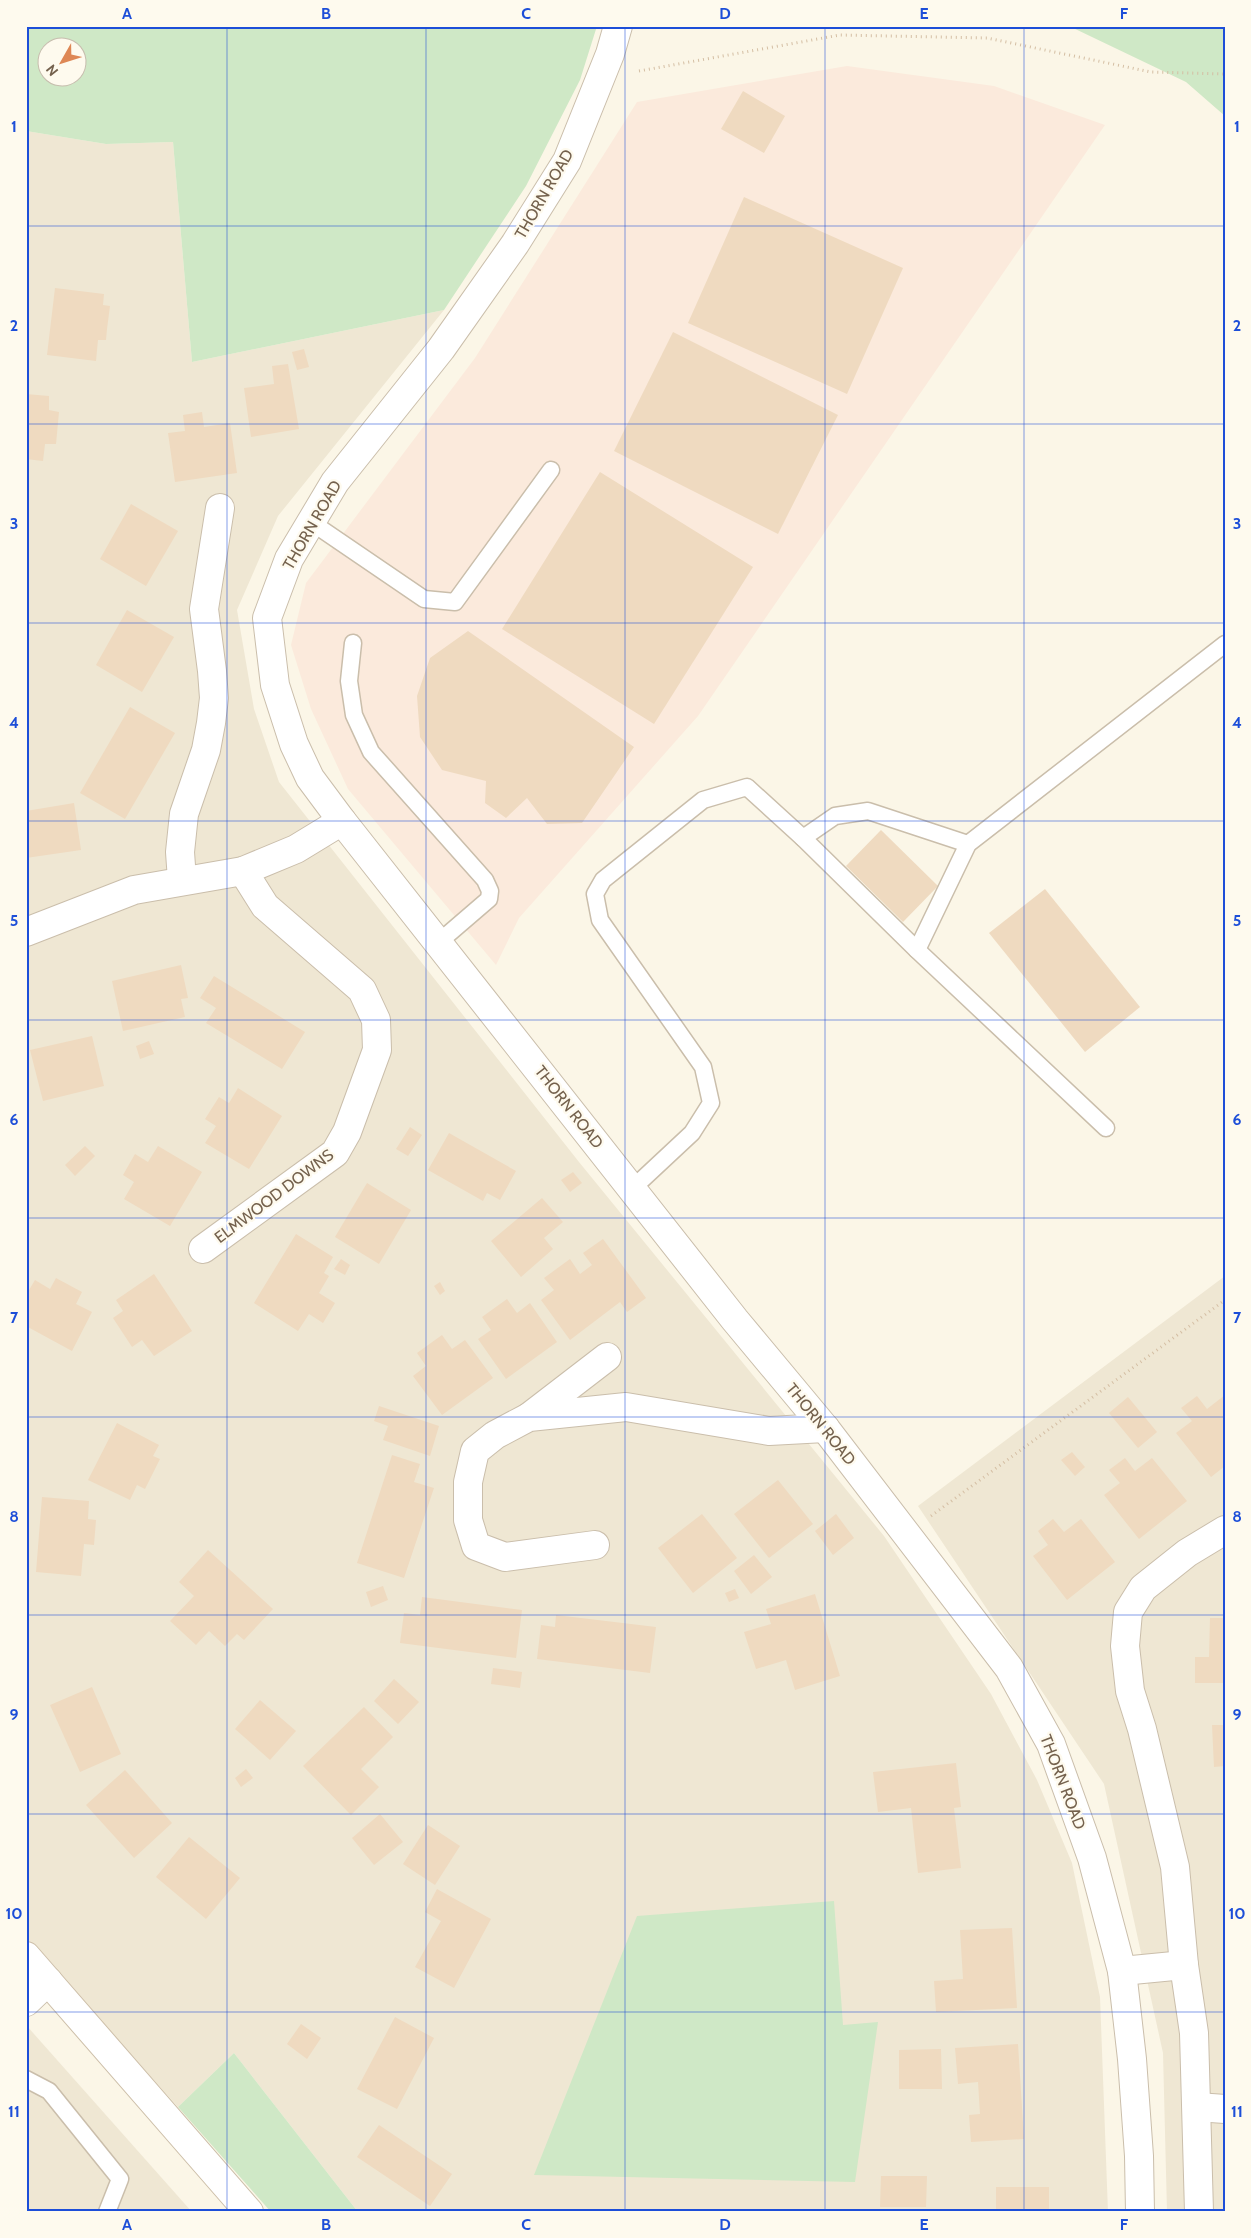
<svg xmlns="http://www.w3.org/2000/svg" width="1251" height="2238" font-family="Cabin,sans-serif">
<rect width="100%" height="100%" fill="#fbf6e7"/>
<!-- residential -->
<g fill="#efe7d3">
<polygon points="26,131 106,144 173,142 192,362 444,310 278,516 237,610 254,709 279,782 579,1162 884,1536 991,1694 1037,1780 1072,1863 1100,1997 1108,2212 358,2212 234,2053 178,2107 26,1937"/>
<polygon points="1225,1276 1225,2212 1167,2212 1163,2053 1104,1784 918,1506"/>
<polygon points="26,2025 192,2212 26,2212"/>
</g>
<!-- commercial -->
<polygon fill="#fbeadc" points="847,66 994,86 1105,125 698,716 519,918 496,965 348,789 311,709 291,645 306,583 475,358 637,102"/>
<!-- green -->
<g fill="#cfe8c6" fill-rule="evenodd">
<path d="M26 26H597L580 80 526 186 444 310 192 362 173 142 106 144 26 131ZM48 48H78V78H48Z"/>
<polygon points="1069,26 1225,26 1225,116 1186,82"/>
<polygon points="834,1901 843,2025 878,2022 855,2182 534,2175 637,1916"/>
<polygon points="234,2053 358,2212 271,2212 178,2107"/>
</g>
<!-- building -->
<g fill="#efdac0">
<polygon points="743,91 785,116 764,153 721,129"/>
<polygon points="744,197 903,268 847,394 688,323"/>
<polygon points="55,288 104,294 103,305 110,306 107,329 106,340 98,340 96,361 47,355"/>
<polygon points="673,332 838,415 778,534 614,451"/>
<polygon points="304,349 309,367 297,370 292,352"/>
<polygon points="288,364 299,429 251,437 244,388 274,384 272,366"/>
<polygon points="26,394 49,396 49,410 59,412 56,444 45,444 43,461 26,459"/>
<polygon points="202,412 204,427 230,423 237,473 175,482 168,433 185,431 183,415"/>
<polygon points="600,472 753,567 654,724 502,629"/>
<polygon points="131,504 178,531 146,586 100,559"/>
<polygon points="127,610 174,637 142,692 96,665"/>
<polygon points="468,631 634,747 582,823 547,824 527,798 506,818 485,803 486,781 442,770 420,737 417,696 430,658"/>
<polygon points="130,707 175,733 125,819 80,793"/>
<polygon points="74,803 81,850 26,858 26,811"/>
<polygon points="881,830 938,886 903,922 846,866"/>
<polygon points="1045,889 1140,1007 1085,1052 989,933"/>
<polygon points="181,965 188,998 181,999 185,1017 123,1031 112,981"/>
<polygon points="214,976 305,1032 282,1069 206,1023 216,1008 200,998"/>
<polygon points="92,1036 104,1086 43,1101 30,1050"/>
<polygon points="149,1041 154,1054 140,1059 136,1046"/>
<polygon points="238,1088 282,1116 249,1169 205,1143 216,1126 205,1119 219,1097 229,1103"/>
<polygon points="410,1127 422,1135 408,1156 396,1149"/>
<polygon points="449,1133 516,1171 500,1200 487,1193 483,1201 428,1170"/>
<polygon points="85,1146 95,1156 75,1176 65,1165"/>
<polygon points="158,1146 202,1172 170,1226 124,1199 134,1182 123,1175 135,1154 148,1162"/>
<polygon points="573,1172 582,1183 570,1192 561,1180"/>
<polygon points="367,1183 411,1210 379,1264 335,1237"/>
<polygon points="542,1198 563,1222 544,1238 553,1249 521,1277 491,1241"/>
<polygon points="296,1234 333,1257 324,1273 329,1276 319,1293 335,1303 323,1323 309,1314 298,1331 254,1303"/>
<polygon points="603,1239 646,1298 627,1312 620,1302 570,1340 541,1300 554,1290 544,1278 570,1259 580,1274 592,1265 583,1253"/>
<polygon points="341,1259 350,1265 345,1275 334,1269"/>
<polygon points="154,1274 192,1331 154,1356 142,1340 132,1347 113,1318 123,1311 116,1300"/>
<polygon points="56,1278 82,1292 76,1304 92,1312 72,1351 26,1326 26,1295 35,1280 50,1289"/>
<polygon points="440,1282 445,1291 440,1295 434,1286"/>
<polygon points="507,1299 517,1313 530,1303 557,1342 506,1379 478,1339 491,1330 482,1317"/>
<polygon points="442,1335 452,1349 465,1340 493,1378 442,1415 413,1376 426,1366 417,1353"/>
<polygon points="1225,1395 1225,1466 1211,1477 1176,1433 1192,1421 1181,1408 1197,1396 1207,1409"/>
<polygon points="1128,1397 1157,1432 1138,1448 1109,1413"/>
<polygon points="379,1406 439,1426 430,1456 383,1440 388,1426 374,1421"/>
<polygon points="117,1423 159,1445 153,1456 160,1459 145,1489 137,1485 130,1500 88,1480"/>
<polygon points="1072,1452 1085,1467 1075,1476 1061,1460"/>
<polygon points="392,1455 420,1464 414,1482 434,1488 404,1578 357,1563"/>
<polygon points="1125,1458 1135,1471 1152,1458 1187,1501 1139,1539 1104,1495 1120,1483 1109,1470"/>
<polygon points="778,1480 813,1524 769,1558 734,1514"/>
<polygon points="42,1497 89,1501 88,1519 96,1520 94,1545 84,1544 81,1576 36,1572"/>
<polygon points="702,1514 737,1558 693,1593 658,1548"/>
<polygon points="836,1514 854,1538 833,1555 815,1531"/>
<polygon points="1053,1519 1064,1532 1081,1519 1115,1562 1067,1600 1033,1556 1048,1545 1038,1531"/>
<polygon points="208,1550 273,1609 244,1640 237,1634 225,1646 209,1631 196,1645 170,1621 194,1596 179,1582"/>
<polygon points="754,1555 772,1577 751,1594 734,1571"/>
<polygon points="383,1586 388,1600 371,1607 366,1592"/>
<polygon points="735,1589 739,1598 729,1602 725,1593"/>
<polygon points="815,1594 840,1676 795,1690 786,1660 756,1669 744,1632 771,1624 766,1609"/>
<polygon points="422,1597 522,1610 516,1658 400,1643 404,1613 420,1615"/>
<polygon points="556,1615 656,1627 650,1673 537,1659 541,1625 555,1627"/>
<polygon points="1210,1618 1225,1618 1225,1683 1195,1683 1195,1657 1209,1657"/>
<polygon points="493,1668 522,1672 520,1688 491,1684"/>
<polygon points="394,1679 419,1702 398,1724 374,1701"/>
<polygon points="92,1687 121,1754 80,1772 50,1705"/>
<polygon points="260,1700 296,1731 270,1760 235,1729"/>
<polygon points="364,1707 393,1737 361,1769 379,1787 351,1815 303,1766"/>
<polygon points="1212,1725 1225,1725 1225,1766 1214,1767"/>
<polygon points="956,1763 961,1807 954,1808 961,1868 918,1873 911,1808 878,1812 873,1772"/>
<polygon points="246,1769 253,1778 241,1787 235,1778"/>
<polygon points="125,1770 172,1823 134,1858 86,1805"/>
<polygon points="380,1814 403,1842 374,1865 352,1838"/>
<polygon points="428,1825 460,1846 435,1885 403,1864"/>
<polygon points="189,1837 240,1878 206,1919 156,1877"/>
<polygon points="437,1889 491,1919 454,1988 415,1967 441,1921 425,1912"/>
<polygon points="1012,1928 1017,2008 936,2012 934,1981 963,1979 960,1930"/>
<polygon points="395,2017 434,2038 397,2109 357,2089"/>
<polygon points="301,2024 321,2038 307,2059 287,2044"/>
<polygon points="1018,2044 1024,2139 971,2142 969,2115 980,2114 978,2082 958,2084 955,2048"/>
<polygon points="941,2049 942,2089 899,2089 899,2050"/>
<polygon points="379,2125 452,2174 430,2206 357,2157"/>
<polygon points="881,2176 927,2176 926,2207 880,2207"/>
<rect x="996" y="2187" width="53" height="25"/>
</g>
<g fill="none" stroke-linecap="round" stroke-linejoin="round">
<!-- service casing -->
<g stroke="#cabeab" stroke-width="19">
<g id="service">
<polyline points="311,522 424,599 455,602 551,470"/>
<polyline points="353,643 349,681 354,715 371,752 485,880 490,891 489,899 439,942"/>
<polyline points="803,838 835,816 868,811 968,844"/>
<polyline points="917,950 968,844 1225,644"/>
<polyline points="632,1189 692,1133 711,1103 703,1067 600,920 595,894 603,880 703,800 747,787 803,838 917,950 1106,1128"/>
<polyline points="26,2079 49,2091 120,2179 107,2212"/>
</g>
</g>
<!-- minor casing -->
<g stroke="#cabeab" stroke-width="30">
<g id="minor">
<polyline points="618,26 610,54 567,161 515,244 441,349 335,482 289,559 267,618 275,685 294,744 310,778 342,821 735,1320 825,1428 1009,1668 1051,1744 1092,1858 1122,1971 1132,2059 1139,2156 1140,2212"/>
<polyline points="182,880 180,852 184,814 206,750 211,723 214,698 212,671 204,609 220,508"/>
<polyline points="26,932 134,890 243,871 296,849 342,821"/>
<polyline points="203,1249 335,1153 347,1132 377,1050 376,1020 362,990 265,906 243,871"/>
<polyline points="529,1417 607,1357"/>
<polyline points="595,1545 505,1557 476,1546 468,1520 468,1482 475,1451 495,1435 529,1417 626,1407 769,1431 825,1428"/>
<polyline points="1122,1971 1184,1965"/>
<polyline points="26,2002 48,1981"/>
<polyline points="1197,2107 1225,2109"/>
<polyline points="1199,2212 1194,2033 1184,1965 1175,1867 1142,1729 1130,1691 1125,1646 1128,1612 1143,1588 1187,1553 1225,1530"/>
</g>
</g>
<!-- secondary casing -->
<g stroke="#cdbfa9" stroke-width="30">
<polyline id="secondary" points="26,1956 249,2212"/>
</g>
<!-- path -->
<g stroke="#d4bea3" stroke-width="3" stroke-dasharray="1 4" stroke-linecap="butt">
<polyline points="639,71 840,35 987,38 1151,72 1225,74"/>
<polyline points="931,1516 1225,1300"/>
</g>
<!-- service -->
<use href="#service" stroke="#fff" stroke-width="16"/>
<!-- minor -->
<use href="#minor" stroke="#fff" stroke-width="28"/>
<!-- secondary -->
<use href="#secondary" stroke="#fff" stroke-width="28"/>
</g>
<!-- grid -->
<path fill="none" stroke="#1d4ed8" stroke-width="1" stroke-opacity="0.55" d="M227 26V2212M426 26V2212M625 26V2212M825 26V2212M1024 26V2212M26 226H1225M26 424H1225M26 623H1225M26 821H1225M26 1020H1225M26 1218H1225M26 1417H1225M26 1615H1225M26 1814H1225M26 2012H1225"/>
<g text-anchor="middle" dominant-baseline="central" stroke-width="4.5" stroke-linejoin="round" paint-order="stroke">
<!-- street labels -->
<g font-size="16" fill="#74614d" stroke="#fefaee">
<text transform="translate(544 194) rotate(-60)">THORN ROAD</text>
<text transform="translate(312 525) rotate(-60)">THORN ROAD</text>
<text transform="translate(569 1107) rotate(52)">THORN ROAD</text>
<text transform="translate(274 1196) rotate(-37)">ELMWOOD DOWNS</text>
<text transform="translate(821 1424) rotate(51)">THORN ROAD</text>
<text transform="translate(1063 1782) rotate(69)">THORN ROAD</text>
</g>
</g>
<!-- border -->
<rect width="1251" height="2238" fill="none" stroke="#fefaee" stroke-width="55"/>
<!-- north arrow -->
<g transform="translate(62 62) rotate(231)"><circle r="24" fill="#fefaee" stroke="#c7bdae"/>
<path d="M0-4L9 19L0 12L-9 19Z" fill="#de8754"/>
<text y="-8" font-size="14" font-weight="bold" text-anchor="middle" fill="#74614d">N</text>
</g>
<rect x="28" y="28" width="1196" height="2182" fill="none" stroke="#1d4ed8" stroke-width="2"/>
<g font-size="16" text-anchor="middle" font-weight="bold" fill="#1d4ed8">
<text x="127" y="19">A</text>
<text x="326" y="19">B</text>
<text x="526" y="19">C</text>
<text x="725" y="19">D</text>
<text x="924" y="19">E</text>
<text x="1124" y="19">F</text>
<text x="14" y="132">1</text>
<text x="1237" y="132">1</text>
<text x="14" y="331">2</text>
<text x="1237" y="331">2</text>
<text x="14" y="529">3</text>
<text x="1237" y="529">3</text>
<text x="14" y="728">4</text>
<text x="1237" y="728">4</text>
<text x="14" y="926">5</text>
<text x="1237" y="926">5</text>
<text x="14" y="1125">6</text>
<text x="1237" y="1125">6</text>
<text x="14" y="1323">7</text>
<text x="1237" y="1323">7</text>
<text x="14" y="1522">8</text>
<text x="1237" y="1522">8</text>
<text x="14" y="1720">9</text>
<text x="1237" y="1720">9</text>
<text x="14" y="1919">10</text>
<text x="1237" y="1919">10</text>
<text x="14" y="2117">11</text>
<text x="1237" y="2117">11</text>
<text x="127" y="2230">A</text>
<text x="326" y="2230">B</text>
<text x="526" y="2230">C</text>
<text x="725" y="2230">D</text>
<text x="924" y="2230">E</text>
<text x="1124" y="2230">F</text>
</g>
</svg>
